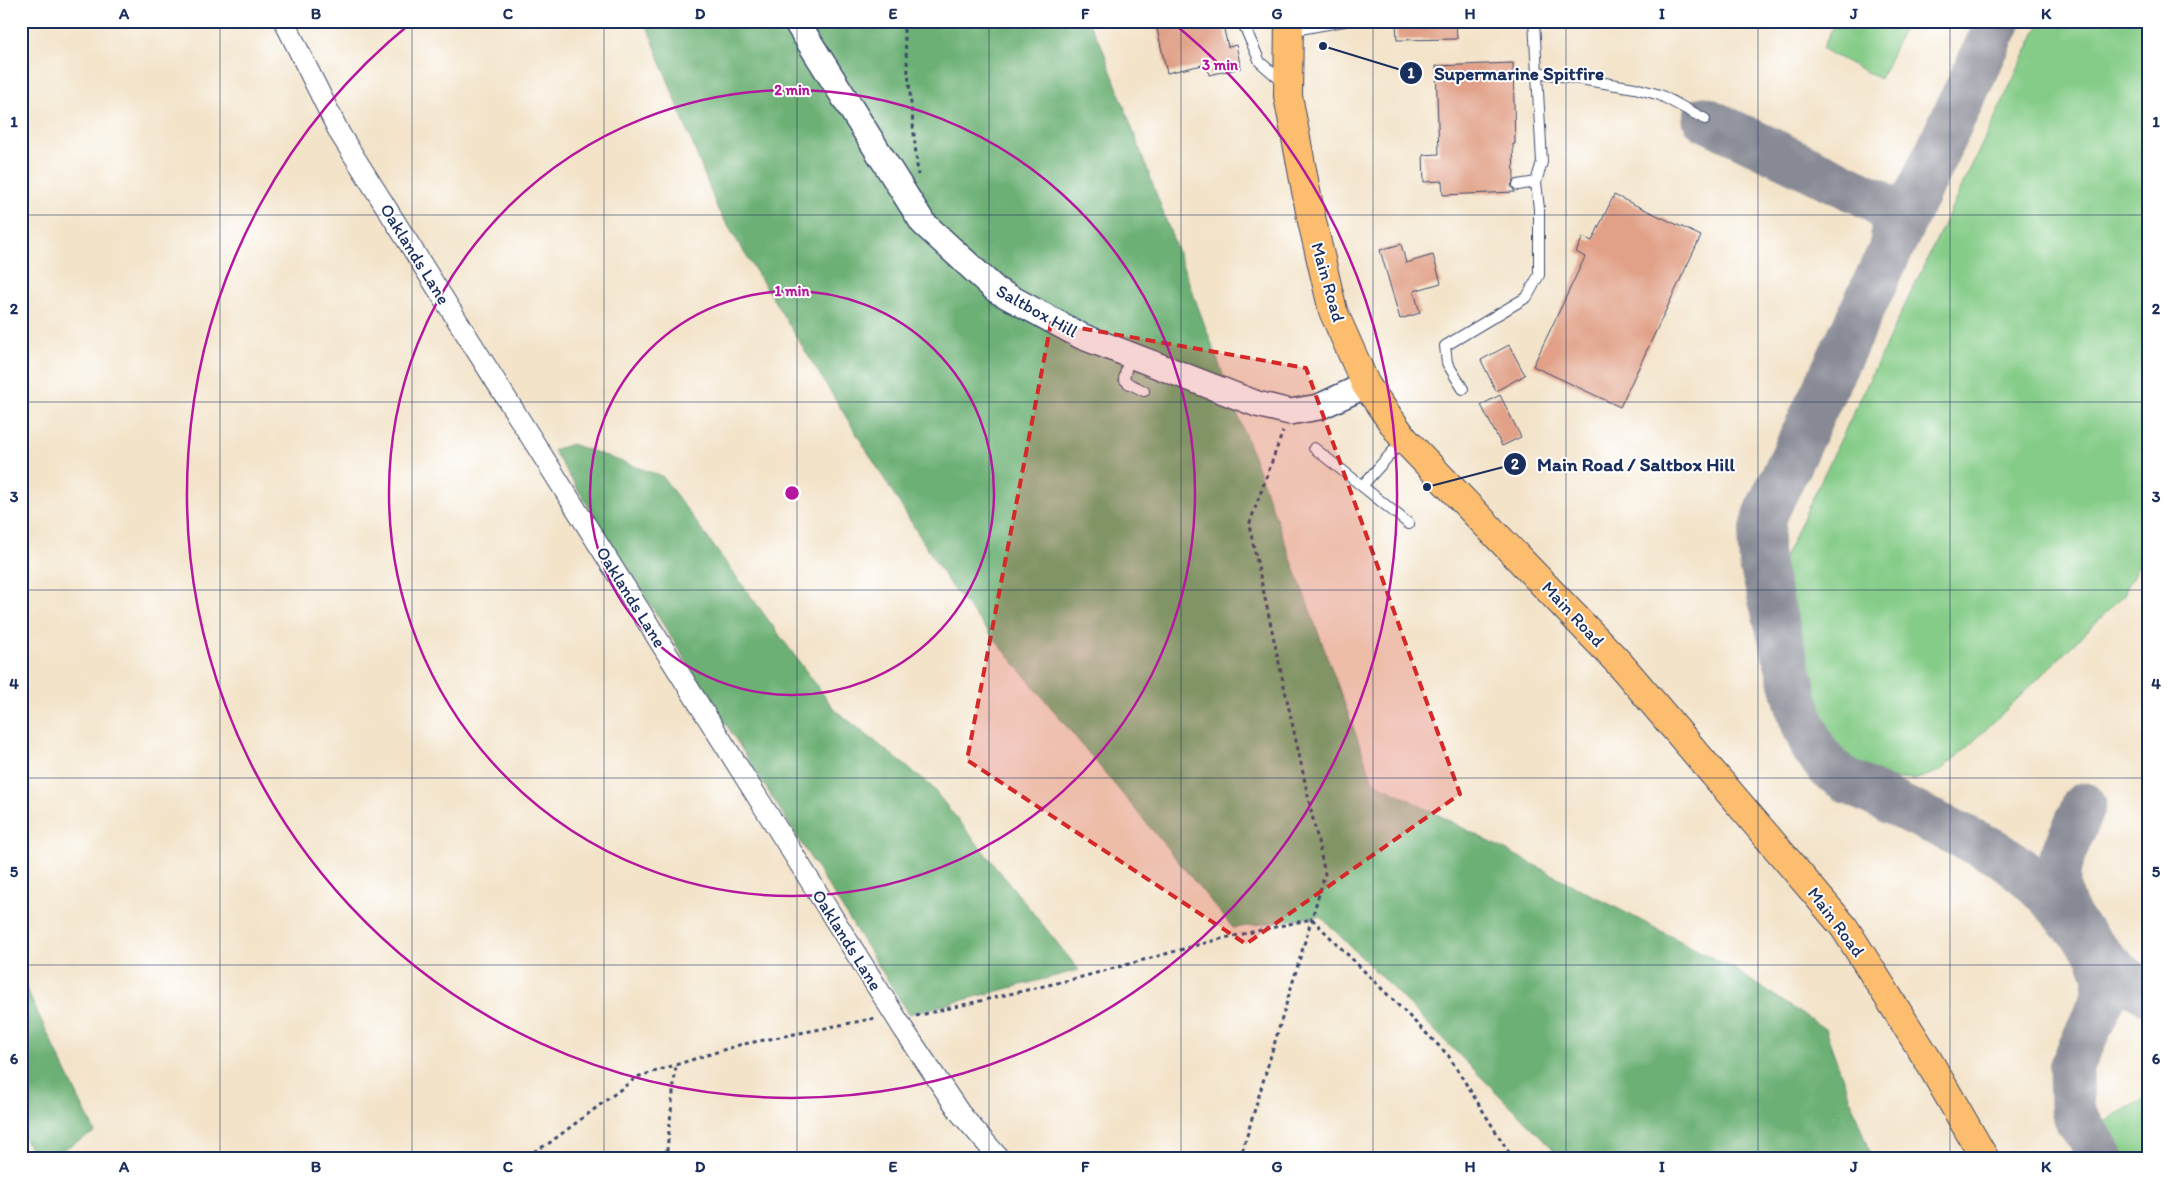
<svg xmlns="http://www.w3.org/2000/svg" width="2170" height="1180" font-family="Itim,sans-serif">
<rect width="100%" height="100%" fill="#fff"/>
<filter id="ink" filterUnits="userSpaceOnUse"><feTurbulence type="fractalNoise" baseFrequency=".02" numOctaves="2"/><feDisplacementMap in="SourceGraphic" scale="10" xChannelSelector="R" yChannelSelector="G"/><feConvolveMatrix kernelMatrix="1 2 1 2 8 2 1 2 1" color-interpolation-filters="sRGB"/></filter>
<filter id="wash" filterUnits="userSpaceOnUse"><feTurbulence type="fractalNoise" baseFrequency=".0096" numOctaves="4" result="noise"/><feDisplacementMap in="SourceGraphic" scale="20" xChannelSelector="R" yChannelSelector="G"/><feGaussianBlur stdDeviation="1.12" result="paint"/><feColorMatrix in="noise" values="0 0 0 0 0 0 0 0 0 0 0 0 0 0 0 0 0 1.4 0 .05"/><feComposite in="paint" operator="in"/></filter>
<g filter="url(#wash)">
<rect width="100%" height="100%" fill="#f3e3c9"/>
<!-- green -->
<g fill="#85cc88" stroke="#507e73">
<polygon points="1836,21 1907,21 1880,79 1822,49"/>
<polygon points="2041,21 2149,21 2149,543 2123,596 1974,741 1940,771 1914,780 1889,778 1863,768 1840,752 1827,734 1814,696 1782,562"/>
<polygon points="2149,1097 2149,1159 2124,1159 2102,1122"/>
</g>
<!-- forest -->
<g fill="#6cb074" stroke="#447069">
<polygon points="645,21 1087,21 1101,44 1373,781 1734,969 1825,1029 1872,1159 1556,1159 1553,1149 1320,916 1233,928 950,585 718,210"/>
<polygon points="572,444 662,476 834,709 930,785 1079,970 909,1014 553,450"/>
<polygon points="21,978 95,1132 45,1159 35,1159 21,1131"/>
</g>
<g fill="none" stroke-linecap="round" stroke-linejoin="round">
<!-- taxiway -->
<g stroke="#878994" stroke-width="45">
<path d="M1999 21 1765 515 1760 545 1762 566 1800 715 1805 728 1814 749 1829 768 1849 782 2000 854C2015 865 2029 876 2042 889 2078 925 2100 965 2146 992"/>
<path d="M1705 119 1876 200C1893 212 1896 227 1891 247"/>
<path d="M2070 921C2043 871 2067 851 2084 805"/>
<polyline points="2099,956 2106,976 2104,996 2071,1068 2072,1110 2102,1159"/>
</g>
</g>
<g id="blocks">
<!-- building -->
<g fill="#e1a087">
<polygon points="1175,21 1222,21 1228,47 1236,45 1241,68 1209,75 1207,64 1167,73 1157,29 1176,25"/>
<polygon points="1396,21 1456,21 1457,39 1397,40"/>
<polygon points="1513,63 1515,144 1513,144 1514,179 1511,186 1515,192 1443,195 1442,181 1424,182 1423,155 1439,154 1436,66"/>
<polygon points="1614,195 1701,236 1620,407 1533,366 1585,257 1576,252 1583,237 1592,241"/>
<polygon points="1401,244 1406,263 1433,255 1441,283 1414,291 1420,313 1400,319 1380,250"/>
<polygon points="1509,345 1525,375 1496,391 1481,360"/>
<polygon points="1500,395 1521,437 1502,446 1481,405"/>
</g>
</g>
</g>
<g filter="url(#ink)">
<use href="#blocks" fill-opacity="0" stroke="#3b4a6e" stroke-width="1"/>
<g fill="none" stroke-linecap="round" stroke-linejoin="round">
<!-- service casing -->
<g stroke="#3b4a6e" stroke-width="12">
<g id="service">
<polyline points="1242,21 1260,62 1284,83"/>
<polyline points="1289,31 1344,21"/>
<polyline points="1537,72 1635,88 1660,95 1705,119"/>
<polyline points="1518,185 1536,182 1542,162 1534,21"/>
<polyline points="1129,356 1124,379 1128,383 1144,391"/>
<polyline points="1463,389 1447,363 1445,346 1527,297 1539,275 1539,209 1536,182"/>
<polyline points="1403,440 1362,486 1409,524"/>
<polyline points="1314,448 1362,486"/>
</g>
</g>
<!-- minor casing -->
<g stroke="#3b4a6e" stroke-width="22">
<polyline id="minor" points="284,21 340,134 904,1030 960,1113 1000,1159"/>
</g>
<!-- tertiary casing -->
<g stroke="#3b4a6e" stroke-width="28">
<polyline id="tertiary" points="796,21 923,223 996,290 1081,336 1257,404 1290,412 1319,407 1366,385"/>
</g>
<!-- primary casing -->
<g stroke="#3b4a6e" stroke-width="30">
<polyline id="primary" points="1289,21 1288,96 1311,217 1333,311 1366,385 1404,439 1620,664 1844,927 1928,1060 1985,1159"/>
</g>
<!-- path -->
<g stroke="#3b4a6e" stroke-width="3" stroke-dasharray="4 4" stroke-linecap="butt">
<polyline points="903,21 918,175"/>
<polyline points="916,1016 1078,978 1220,939 1312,919 1448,1055 1513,1159"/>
<polyline points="520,1159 548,1144 637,1077 739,1045 876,1018"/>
<polyline points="666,1159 676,1065"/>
<polyline points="1240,1159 1325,874 1249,525 1283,431"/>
</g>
<!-- service -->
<use href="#service" stroke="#fff" stroke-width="10"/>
<!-- minor -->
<use href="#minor" stroke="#fff" stroke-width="20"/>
<!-- tertiary -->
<use href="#tertiary" stroke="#fff" stroke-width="25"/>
<!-- primary -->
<use href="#primary" stroke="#fcbd6e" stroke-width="28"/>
</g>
</g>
<!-- marked area -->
<path fill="#d62828" fill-opacity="0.2" stroke="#d62828" stroke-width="4" stroke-dasharray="10 6" stroke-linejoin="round" d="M1051 323 1306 368 1460 794 1246 944 967 760Z"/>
<!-- grid -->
<path fill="none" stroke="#1b2f5e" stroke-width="1" stroke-opacity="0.55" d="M220 21V1159M412 21V1159M604 21V1159M797 21V1159M989 21V1159M1181 21V1159M1373 21V1159M1566 21V1159M1758 21V1159M1950 21V1159M21 215H2149M21 402H2149M21 590H2149M21 778H2149M21 965H2149"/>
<!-- distance rings -->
<g fill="none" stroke="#b5179e" stroke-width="2.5">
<circle cx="792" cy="493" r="202"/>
<circle cx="792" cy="493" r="403"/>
<path d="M1173 23A605 605 0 1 1 411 23"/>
</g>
<g text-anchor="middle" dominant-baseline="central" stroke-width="4" stroke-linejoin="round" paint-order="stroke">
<!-- street labels -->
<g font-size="18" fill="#1b2f5e" stroke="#fff">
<text transform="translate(415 254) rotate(58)">Oaklands Lane</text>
<text transform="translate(1328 282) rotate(74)">Main Road</text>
<text transform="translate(1037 311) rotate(29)">Saltbox Hill</text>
<text transform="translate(631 597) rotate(58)">Oaklands Lane</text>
<text transform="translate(1573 614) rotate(47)">Main Road</text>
<text transform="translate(1836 922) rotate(53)">Main Road</text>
<text transform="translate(847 940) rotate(58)">Oaklands Lane</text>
</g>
</g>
<circle cx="792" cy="493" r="8" fill="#b5179e" stroke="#fff" stroke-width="2.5"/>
<g font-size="15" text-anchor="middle" font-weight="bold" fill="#b5179e" stroke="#fff" stroke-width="4" stroke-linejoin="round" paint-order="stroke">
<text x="1220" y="70">3 min</text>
<text x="792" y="95">2 min</text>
<text x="792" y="296">1 min</text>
</g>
<!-- callouts -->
<path fill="none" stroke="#1b2f5e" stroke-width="2" d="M1323 46L1411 73M1427 487L1515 464"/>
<g fill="#1b2f5e" stroke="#fff" stroke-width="2">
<circle cx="1323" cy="46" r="5"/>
<circle cx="1427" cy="487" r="5"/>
<circle cx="1411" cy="73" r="12"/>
<circle cx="1515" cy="464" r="12"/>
</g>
<g font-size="15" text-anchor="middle" font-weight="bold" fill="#fff">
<text x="1411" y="78">1</text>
<text x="1515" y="469">2</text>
</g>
<g font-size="19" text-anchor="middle" font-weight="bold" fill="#1b2f5e" stroke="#fff" stroke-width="4" stroke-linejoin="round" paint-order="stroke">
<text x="1519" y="80">Supermarine Spitfire</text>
<text x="1636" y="471">Main Road / Saltbox Hill</text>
</g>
<!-- margin -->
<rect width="2170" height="1180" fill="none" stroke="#fff" stroke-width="55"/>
<rect x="28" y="28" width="2114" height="1124" fill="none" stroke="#1b2f5e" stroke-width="2"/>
<g font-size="16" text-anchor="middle" font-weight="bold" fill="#1b2f5e">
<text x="124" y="19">A</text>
<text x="316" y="19">B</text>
<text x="508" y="19">C</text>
<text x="700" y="19">D</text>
<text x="893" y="19">E</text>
<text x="1085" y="19">F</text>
<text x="1277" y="19">G</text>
<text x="1470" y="19">H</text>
<text x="1662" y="19">I</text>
<text x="1854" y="19">J</text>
<text x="2046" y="19">K</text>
<text x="14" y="127">1</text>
<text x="2156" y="127">1</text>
<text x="14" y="314">2</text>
<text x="2156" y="314">2</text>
<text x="14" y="502">3</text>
<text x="2156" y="502">3</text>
<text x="14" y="689">4</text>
<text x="2156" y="689">4</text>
<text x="14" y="877">5</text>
<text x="2156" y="877">5</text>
<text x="14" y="1064">6</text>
<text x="2156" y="1064">6</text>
<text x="124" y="1172">A</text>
<text x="316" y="1172">B</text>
<text x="508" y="1172">C</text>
<text x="700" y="1172">D</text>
<text x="893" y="1172">E</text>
<text x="1085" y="1172">F</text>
<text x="1277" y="1172">G</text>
<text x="1470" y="1172">H</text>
<text x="1662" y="1172">I</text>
<text x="1854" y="1172">J</text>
<text x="2046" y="1172">K</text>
</g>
</svg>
